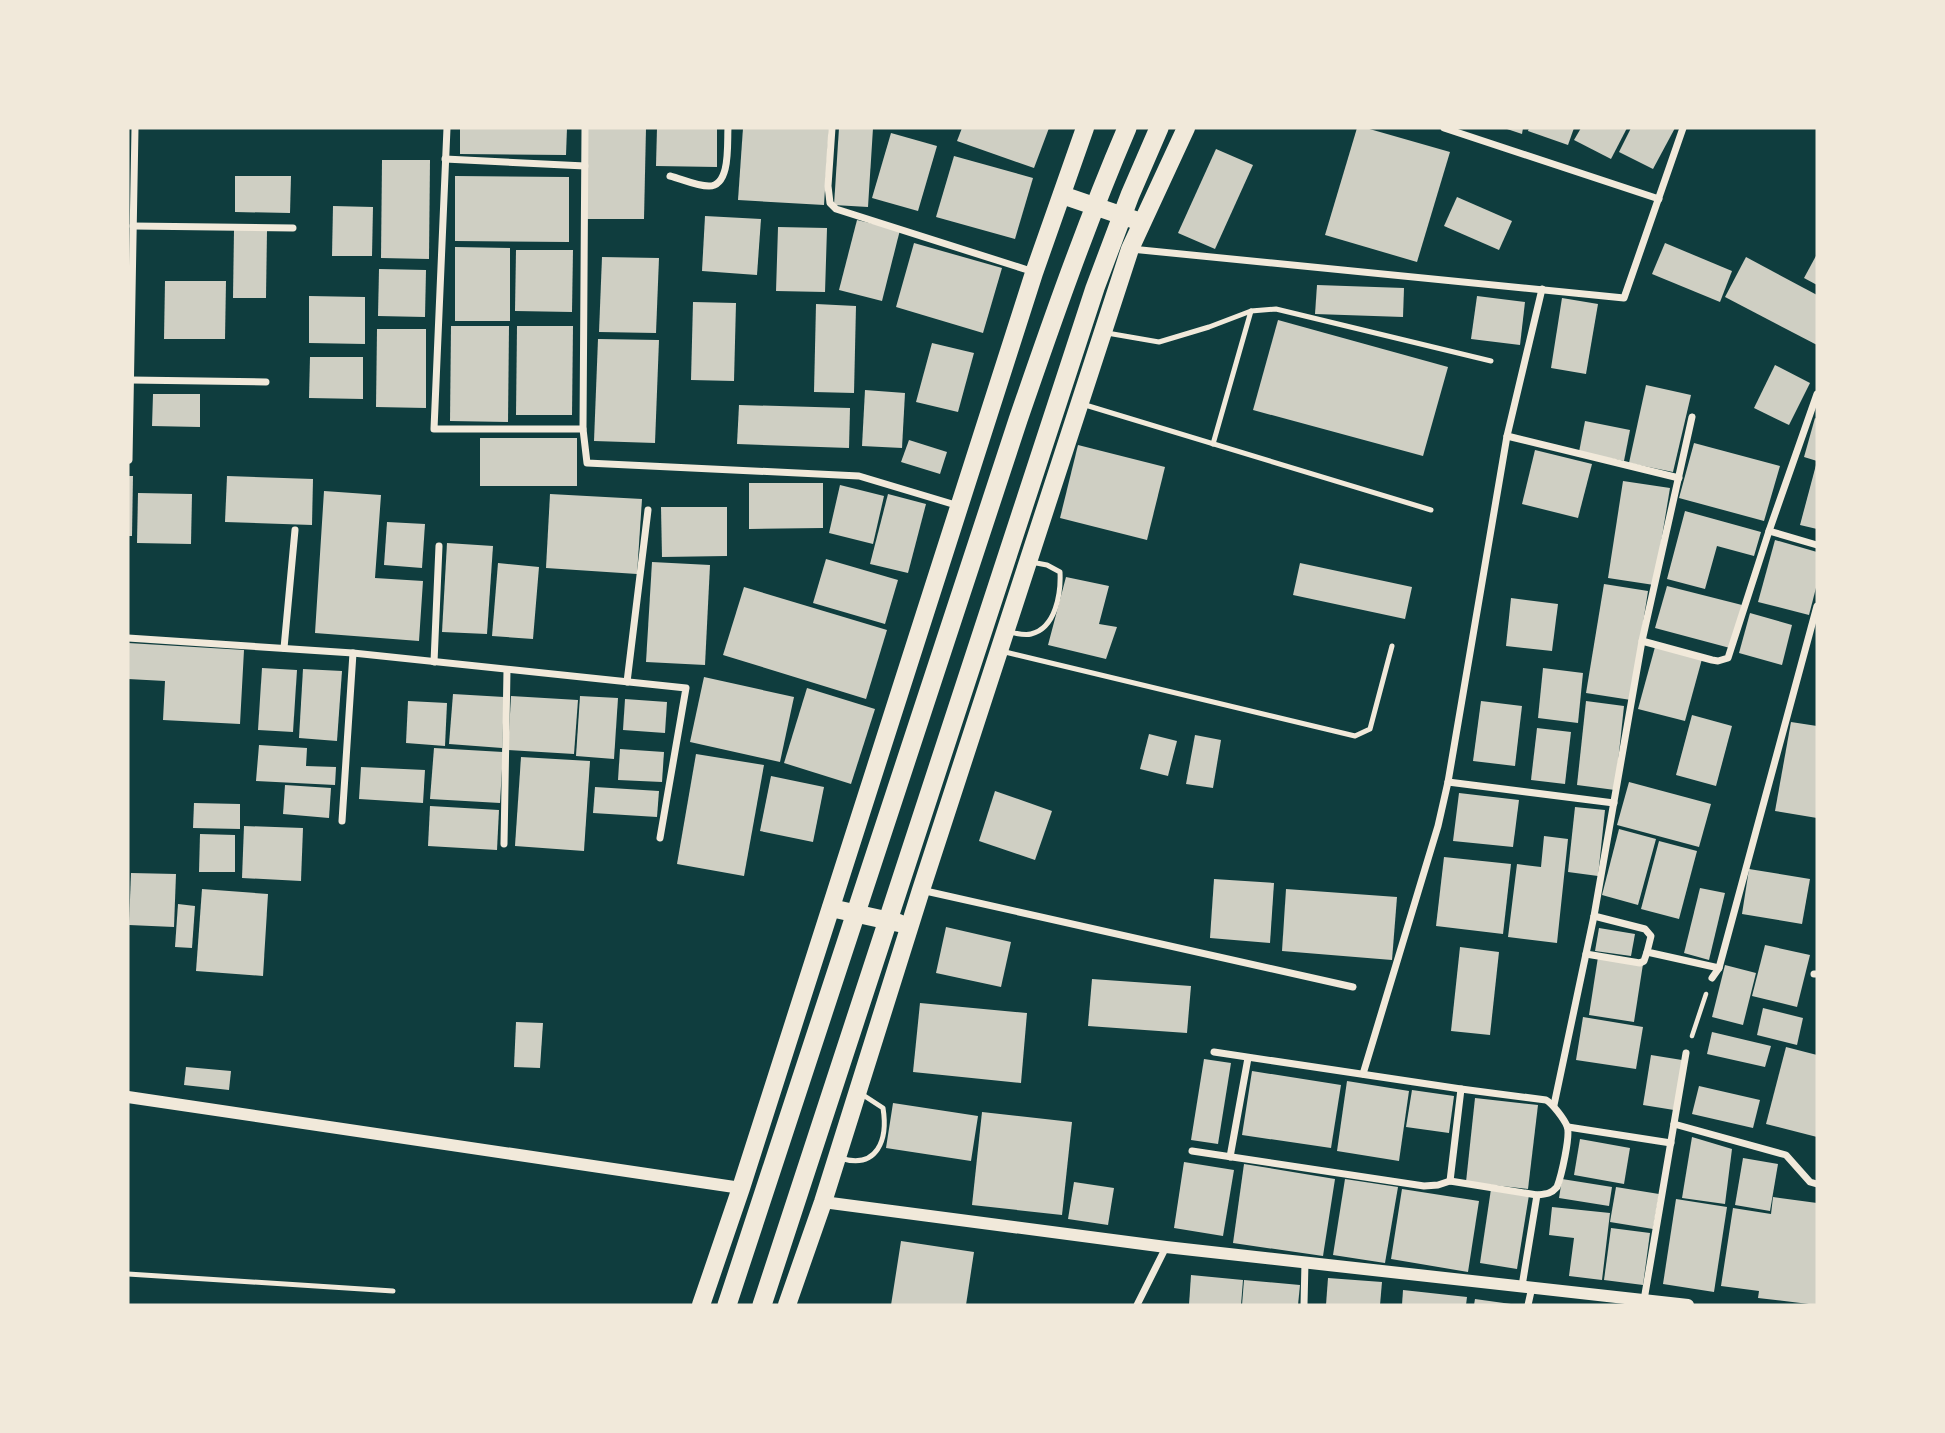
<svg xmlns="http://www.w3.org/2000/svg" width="1945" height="1433" font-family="Jost,sans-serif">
<rect width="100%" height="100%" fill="#0f3d3e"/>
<!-- building -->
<g fill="#cfcfc3">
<polygon points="460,128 567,128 566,155 460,154"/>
<polygon points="588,128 646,128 644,219 587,219"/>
<polygon points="657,128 717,128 717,167 656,166"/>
<polygon points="743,128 829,128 824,205 738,200"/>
<polygon points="839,128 873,128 868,207 834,205"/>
<polygon points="962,128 1049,128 1034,168 957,141"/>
<polygon points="1357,128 1366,128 1450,152 1417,262 1325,235"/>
<polygon points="1504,128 1523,128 1522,134"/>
<polygon points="1529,128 1574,128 1568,145 1528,131"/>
<polygon points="1581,128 1627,128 1611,159 1574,140"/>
<polygon points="1631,128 1675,128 1653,169 1619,152"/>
<polygon points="891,133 937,146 918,211 872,198"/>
<polygon points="1216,149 1253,165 1215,249 1178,233"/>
<polygon points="954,156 1033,178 1015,239 936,217"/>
<polygon points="382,160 430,160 429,259 381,258"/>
<polygon points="235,176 291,176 290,213 235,212"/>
<polygon points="455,176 569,177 569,242 455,241"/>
<polygon points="1457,197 1512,221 1499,250 1444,226"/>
<polygon points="333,206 373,207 372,256 332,256"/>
<polygon points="705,216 761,219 757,275 702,271"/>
<polygon points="857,220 900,230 882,301 839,290"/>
<polygon points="778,227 827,228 825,292 776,291"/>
<polygon points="234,230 267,230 266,298 233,298"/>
<polygon points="914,243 1002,268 983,333 896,307"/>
<polygon points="1665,243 1732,271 1720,302 1652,274"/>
<polygon points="455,247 510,248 510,321 455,321"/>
<polygon points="516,250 573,250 572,312 515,311"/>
<polygon points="1817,254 1817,285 1804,278"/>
<polygon points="602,257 659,258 656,333 599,332"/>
<polygon points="1746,257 1817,295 1817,345 1725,297"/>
<polygon points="379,269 426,270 425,317 378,316"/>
<polygon points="165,281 226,281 225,339 164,339"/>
<polygon points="1317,285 1404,288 1403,317 1315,314"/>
<polygon points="309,296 365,297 365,344 309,343"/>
<polygon points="1477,296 1525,302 1520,345 1471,339"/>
<polygon points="1562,298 1598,304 1586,374 1551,368"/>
<polygon points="693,302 736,303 734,381 691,380"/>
<polygon points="816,304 856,306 854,393 814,392"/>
<polygon points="1278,320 1448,367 1423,456 1253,410"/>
<polygon points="451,326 509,326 508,422 450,421"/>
<polygon points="517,326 573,326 572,415 516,415"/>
<polygon points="377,329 426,329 426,408 376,407"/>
<polygon points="598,339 659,340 655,443 594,441"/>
<polygon points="932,343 974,353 958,412 916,402"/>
<polygon points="310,357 363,357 363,399 309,398"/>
<polygon points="1775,365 1810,383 1789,425 1754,408"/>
<polygon points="1646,385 1691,395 1673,472 1629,463"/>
<polygon points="865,390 905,393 902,448 862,446"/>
<polygon points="153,394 200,394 200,427 152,426"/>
<polygon points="739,405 850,408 849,448 737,444"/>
<polygon points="1815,418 1817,419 1817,461 1804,457"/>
<polygon points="1585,421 1630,430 1624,461 1579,452"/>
<rect x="480" y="438" width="97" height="48"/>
<polygon points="909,440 947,452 940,474 901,462"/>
<polygon points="1694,443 1780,466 1764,521 1679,498"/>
<polygon points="1078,445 1165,467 1147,540 1060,518"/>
<polygon points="1535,450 1592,464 1578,518 1522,504"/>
<polygon points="1816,465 1817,465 1817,529 1800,525"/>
<polygon points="128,476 133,476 132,536 128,536"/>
<polygon points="227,476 313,479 312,525 225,522"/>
<polygon points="1623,481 1670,488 1654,585 1608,578"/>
<polygon points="749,483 823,483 823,528 749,529"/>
<polygon points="840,485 884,496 873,544 829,533"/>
<polygon points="324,491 381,495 375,578 423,581 419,641 315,633"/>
<polygon points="138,493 192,494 191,544 137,543"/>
<polygon points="550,494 642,499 637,574 546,568"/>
<polygon points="888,494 926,504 908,573 870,564"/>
<polygon points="661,507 727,507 727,556 662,557"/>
<polygon points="1685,511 1761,532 1754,556 1717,546 1705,589 1667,579"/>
<polygon points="387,522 425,524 422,568 384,565"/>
<polygon points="1775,540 1817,552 1817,584 1809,615 1758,602"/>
<polygon points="447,543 493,546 487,634 442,632"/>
<polygon points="826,559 898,580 885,624 813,603"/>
<polygon points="652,562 710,565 705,665 646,662"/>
<polygon points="498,563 539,567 533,639 492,636"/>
<polygon points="1300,563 1412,587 1405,619 1293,595"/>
<polygon points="1066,577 1109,586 1099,624 1117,627 1106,659 1048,645"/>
<polygon points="1604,584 1648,591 1631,700 1586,693"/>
<polygon points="1667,586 1742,605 1730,648 1655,628"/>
<polygon points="744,587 887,630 866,699 723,655"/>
<polygon points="1511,598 1558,604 1552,651 1506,646"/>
<polygon points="1750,613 1792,625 1782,665 1739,653"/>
<polygon points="128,643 244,650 240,724 163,720 165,681 128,679"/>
<polygon points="1655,647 1702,659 1685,721 1638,709"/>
<polygon points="262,668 297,670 293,732 258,730"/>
<polygon points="1543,668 1583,673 1578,723 1538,718"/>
<polygon points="303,669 342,671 337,741 299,738"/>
<polygon points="704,677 794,697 780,762 690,742"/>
<polygon points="807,688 875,709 851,784 784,763"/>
<polygon points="453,694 504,697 502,748 449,744"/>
<polygon points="511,696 578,700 574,754 508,750"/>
<polygon points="580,696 618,698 614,759 576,756"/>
<polygon points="625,699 667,702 665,733 623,730"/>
<polygon points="408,701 447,703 445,746 406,743"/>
<polygon points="1481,701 1522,706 1515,766 1473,761"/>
<polygon points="1586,701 1624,706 1615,790 1577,785"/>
<polygon points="1692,715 1732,726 1716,786 1676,775"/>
<polygon points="1791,722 1817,726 1817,818 1775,811"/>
<polygon points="1537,728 1571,732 1565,784 1531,780"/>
<polygon points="1149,734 1177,741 1168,776 1140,769"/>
<polygon points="1195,735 1221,740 1213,788 1186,784"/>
<polygon points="259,745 307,748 306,766 336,767 335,785 256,781"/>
<polygon points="434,748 503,752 500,803 430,799"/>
<polygon points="620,749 664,752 662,782 618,780"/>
<polygon points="696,754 764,765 744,876 677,864"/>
<polygon points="521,757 590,761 584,851 515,846"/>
<polygon points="361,767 425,770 423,803 359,799"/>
<polygon points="771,776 824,787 813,842 760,831"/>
<polygon points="1629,782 1711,804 1699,847 1617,825"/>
<polygon points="285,785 331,788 329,818 283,814"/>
<polygon points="595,787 659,791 657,817 593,813"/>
<polygon points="995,791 1052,811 1035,860 979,841"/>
<polygon points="1459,793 1519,800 1513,847 1453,841"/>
<polygon points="194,803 240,804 240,829 193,828"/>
<polygon points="430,806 499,810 497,850 428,846"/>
<polygon points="1575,807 1605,810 1598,876 1568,872"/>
<polygon points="244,826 303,828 301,881 242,878"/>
<polygon points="1619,829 1656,839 1638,905 1602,895"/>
<polygon points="200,834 235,835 235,872 199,872"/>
<polygon points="1544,836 1568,839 1557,943 1508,937 1517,864 1541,867"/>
<polygon points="1659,841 1697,851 1679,919 1641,909"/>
<polygon points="1444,857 1511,864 1503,934 1436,926"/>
<polygon points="1749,869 1810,879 1802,924 1742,914"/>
<polygon points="131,873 176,874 174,927 129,925"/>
<polygon points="1214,879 1274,883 1270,943 1210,938"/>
<polygon points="1700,888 1725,893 1709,960 1684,953"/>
<polygon points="202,889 268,894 263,976 196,971"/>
<polygon points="1286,889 1397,897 1392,960 1282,951"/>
<polygon points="178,904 195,906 192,948 175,947"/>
<polygon points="946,927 1011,942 1001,987 936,973"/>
<polygon points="1599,928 1635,934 1631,956 1595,951"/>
<polygon points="1765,945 1810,955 1797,1007 1752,996"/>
<polygon points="1460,947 1499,952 1490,1035 1451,1031"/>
<polygon points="1598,957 1643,964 1634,1022 1589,1015"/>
<polygon points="1725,965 1756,973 1743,1025 1712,1017"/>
<polygon points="1092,979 1191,986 1187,1033 1088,1026"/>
<polygon points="920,1003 1027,1013 1021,1083 913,1072"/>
<polygon points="1763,1008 1803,1018 1797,1045 1757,1035"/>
<polygon points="1583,1017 1643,1027 1636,1069 1576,1060"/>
<polygon points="516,1022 543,1023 540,1068 514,1067"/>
<polygon points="1712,1032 1771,1046 1765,1067 1707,1054"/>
<polygon points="1786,1047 1817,1055 1817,1137 1766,1124"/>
<polygon points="1651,1055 1682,1060 1674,1110 1643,1105"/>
<polygon points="1204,1059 1231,1063 1218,1144 1191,1140"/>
<polygon points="186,1067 231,1071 229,1090 184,1085"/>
<polygon points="1252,1071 1341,1085 1331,1148 1242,1135"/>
<polygon points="1347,1081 1409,1091 1399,1161 1337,1151"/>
<polygon points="1699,1086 1760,1100 1753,1128 1692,1114"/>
<polygon points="1412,1090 1454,1096 1449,1133 1406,1127"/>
<polygon points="1475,1098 1538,1105 1528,1189 1466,1182"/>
<polygon points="893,1103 978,1116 971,1161 886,1148"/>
<polygon points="982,1112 1072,1122 1062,1215 972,1205"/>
<polygon points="1692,1137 1732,1149 1725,1204 1682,1198"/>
<polygon points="1580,1139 1630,1148 1624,1184 1574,1175"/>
<polygon points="1743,1158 1778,1164 1770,1211 1735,1205"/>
<polygon points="1184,1162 1234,1170 1223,1236 1174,1228"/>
<polygon points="1244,1164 1335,1179 1323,1256 1233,1243"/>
<polygon points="1345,1179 1398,1187 1385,1263 1333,1255"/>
<polygon points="1562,1179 1612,1187 1609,1206 1559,1198"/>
<polygon points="1074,1182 1114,1188 1108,1225 1068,1219"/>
<polygon points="1616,1187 1659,1194 1653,1229 1610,1222"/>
<polygon points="1402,1189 1479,1201 1468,1272 1391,1259"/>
<polygon points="1491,1189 1529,1195 1517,1269 1480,1263"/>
<polygon points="1773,1197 1817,1203 1817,1305 1758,1298 1759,1291 1721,1286 1733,1208 1771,1214"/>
<polygon points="1676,1199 1727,1207 1714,1292 1663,1284"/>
<polygon points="1552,1207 1610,1213 1602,1280 1569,1276 1574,1238 1549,1235"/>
<polygon points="1611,1228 1650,1233 1643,1285 1604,1280"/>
<polygon points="901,1241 974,1252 966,1305 891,1305"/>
<polygon points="1191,1275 1243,1280 1241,1305 1189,1305"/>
<polygon points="1328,1278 1382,1282 1380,1305 1326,1305"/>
<polygon points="1244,1280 1300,1285 1298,1305 1242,1305"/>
<polygon points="1403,1290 1467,1297 1466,1305 1402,1305"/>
<polygon points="1475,1299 1511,1304 1511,1305 1474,1305"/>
</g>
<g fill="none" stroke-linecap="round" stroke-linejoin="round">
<!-- path -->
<polyline stroke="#f1e9da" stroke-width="4.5" points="1692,1036 1706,994"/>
<!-- service -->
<g stroke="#f1e9da" stroke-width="5">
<polyline points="1107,333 1159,342 1209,327 1251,311 1276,309 1491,361"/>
<polyline points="1082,404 1431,510"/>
<polyline points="1213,444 1251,311"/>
<path d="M1009 632C1016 633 1024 636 1031 634 1056 628 1061 593 1060 572L1047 565 1031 562"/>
<polyline points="1001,651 1355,736 1370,729 1392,646"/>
<path d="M840 1158C878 1170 888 1139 883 1108L860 1093"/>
<polyline points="128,1274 393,1291"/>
</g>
<!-- minor -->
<g stroke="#f1e9da" stroke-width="7">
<polyline points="447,128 434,429 583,429 587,463 859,476 959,506"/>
<polyline points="832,128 828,186 830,203 836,209 1034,272"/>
<polyline points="1444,128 1659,199"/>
<polyline points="445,159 585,166"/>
<path d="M670 176C682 179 696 186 709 186 731 186 727 143 728 128"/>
<polyline points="133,226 293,228"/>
<polyline points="1131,249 1624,298 1683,128"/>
<polyline points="131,380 266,382"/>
<polyline points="583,429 585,128"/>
<polyline points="1507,436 1679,478"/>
<polyline points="128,459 129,460 135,128"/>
<polyline points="1769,531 1817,545"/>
<polyline points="128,638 353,653 686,688 660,838"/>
<polyline points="1642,641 1712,660 1718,661 1728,658 1769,531 1817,394"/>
<polyline points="284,648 295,530"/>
<polyline points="434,662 439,546"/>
<polyline points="627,682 648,510"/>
<polyline points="1448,782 1614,803"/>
<polyline points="342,821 353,653"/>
<polyline points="504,844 507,670"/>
<polyline points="921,890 1353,987"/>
<polyline points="1594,916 1645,929 1651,936 1647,952 1719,968"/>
<polyline points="1586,954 1640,963 1644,961 1647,952"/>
<polyline points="1814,974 1817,974"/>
<polyline points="1712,978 1719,968 1817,606"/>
<polyline points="1214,1052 1461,1089"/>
<polyline points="1363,1074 1438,826 1448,782 1507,436 1542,289"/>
<polyline points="1554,1105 1594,916 1642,641 1692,417"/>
<polyline points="1674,1124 1786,1155 1810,1182 1817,1184"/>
<polyline points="1568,1127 1671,1143"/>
<polyline points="1192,1151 1424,1186 1438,1185 1450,1181 1537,1195"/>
<polyline points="1230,1157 1248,1058"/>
<path d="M1450 1181 1461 1089 1546 1100C1553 1104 1564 1119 1567 1126 1571 1135 1561 1177 1557 1187 1551 1194 1546 1194 1537 1195L1522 1286"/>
<polyline points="1644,1300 1686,1053"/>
<polyline points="1137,1305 1166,1247"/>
<polyline points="1304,1305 1305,1262"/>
<polyline points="1528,1305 1532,1287"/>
</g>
<!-- tertiary -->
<g stroke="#f1e9da" stroke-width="12">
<polyline points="128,1097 741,1188"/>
<polyline points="823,1202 1166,1247 1688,1305"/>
</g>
<!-- primary -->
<g stroke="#f1e9da" stroke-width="18">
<polyline points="1062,195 1135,220"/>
<polyline points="831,908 899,923"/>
<polyline points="701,1305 741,1188 1034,273 1085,128"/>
<polyline points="787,1305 823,1202 921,890 1130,249 1186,128"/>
</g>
<!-- trunk -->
<g stroke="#f1e9da" stroke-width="19">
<path d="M727 1305 1018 420C1052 321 1086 224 1127 128"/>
<polyline points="762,1305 1095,288 1130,195 1159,128"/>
</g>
</g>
<!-- border -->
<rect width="1945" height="1433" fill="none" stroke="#f1e9da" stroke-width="259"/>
</svg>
